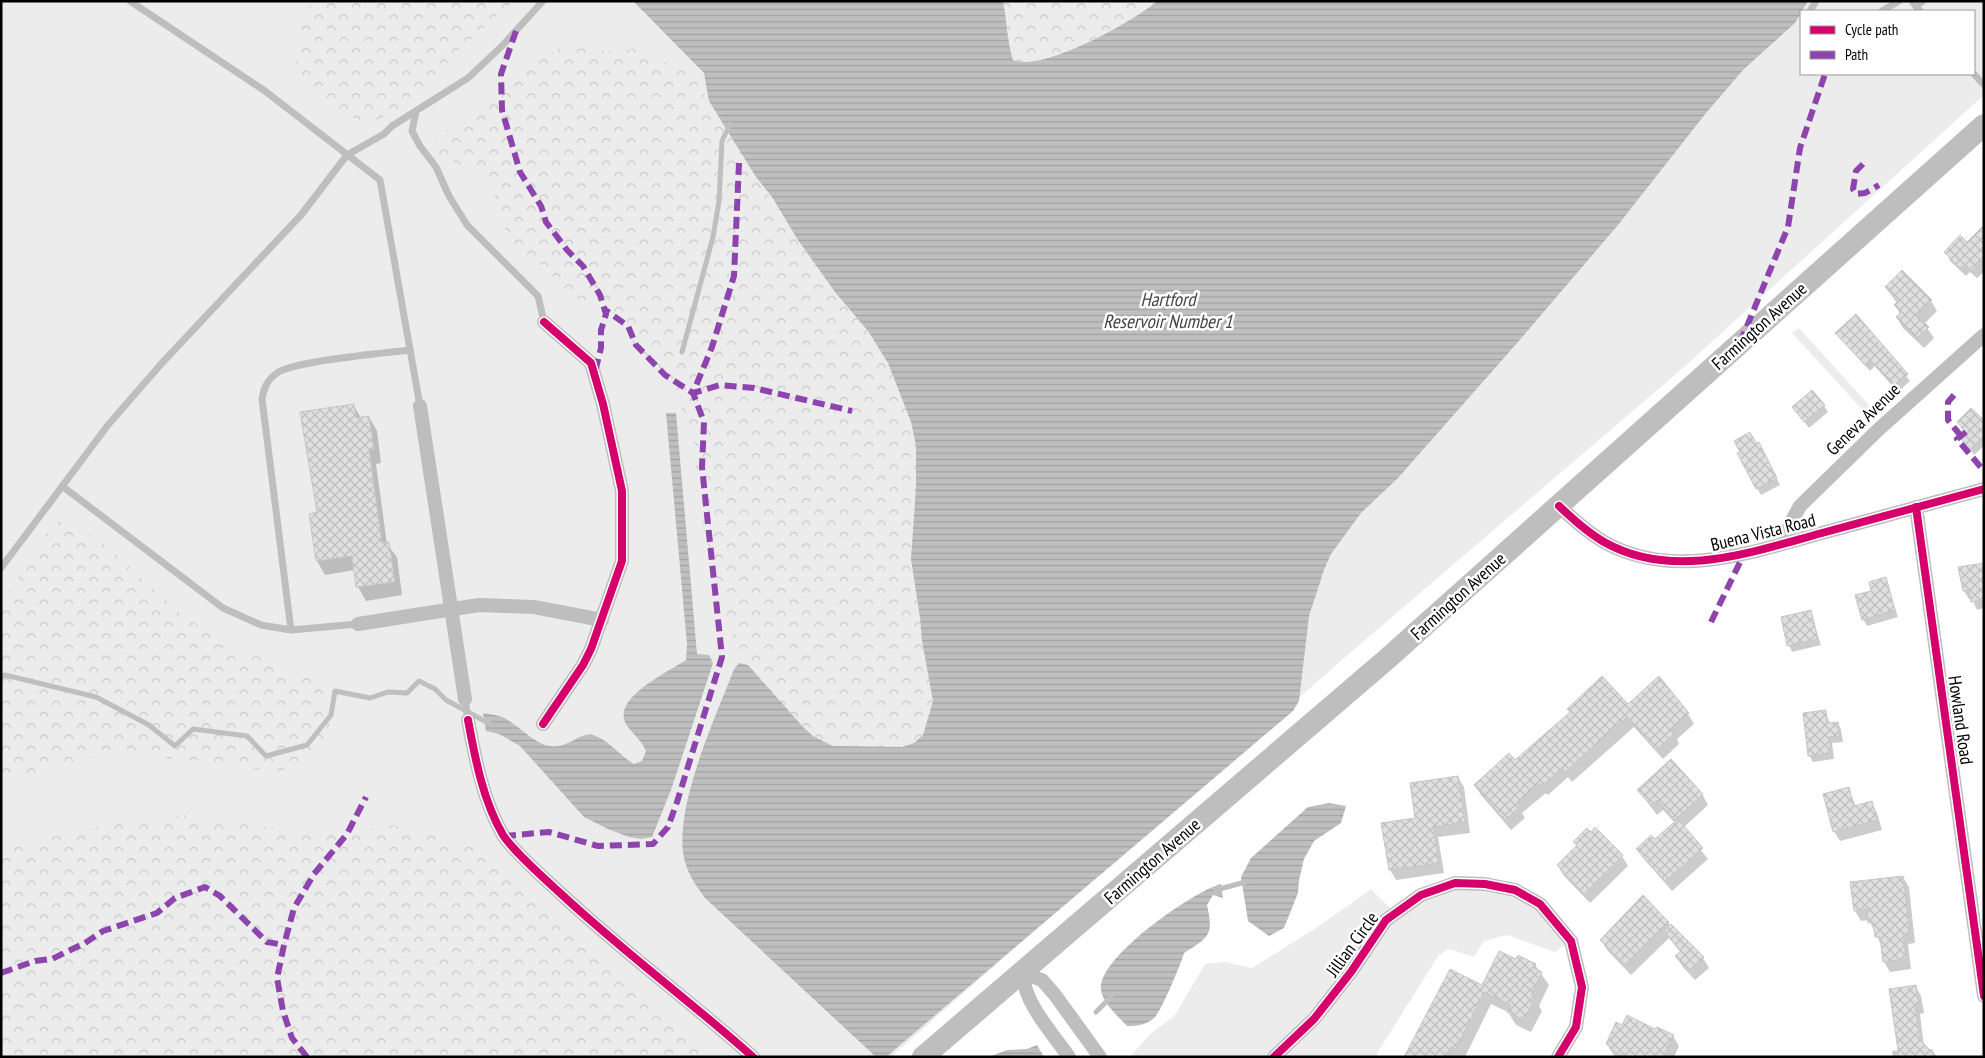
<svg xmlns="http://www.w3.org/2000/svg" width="1985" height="1058" font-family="'PT Sans Narrow',sans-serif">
<defs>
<pattern id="forest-crowns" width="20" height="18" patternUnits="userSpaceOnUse" patternTransform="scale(1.25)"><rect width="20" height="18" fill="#ececec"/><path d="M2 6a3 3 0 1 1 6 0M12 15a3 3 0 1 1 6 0" fill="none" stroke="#c9c9c9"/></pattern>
<pattern id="water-rules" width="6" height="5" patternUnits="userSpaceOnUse" patternTransform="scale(1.25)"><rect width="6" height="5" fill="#bfbfbf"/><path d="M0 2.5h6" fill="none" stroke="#a2a2a2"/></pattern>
<pattern id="building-cross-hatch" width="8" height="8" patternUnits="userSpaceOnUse" patternTransform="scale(1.25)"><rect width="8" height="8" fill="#dfdfdf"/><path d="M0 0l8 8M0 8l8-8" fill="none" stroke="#bebebe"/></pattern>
</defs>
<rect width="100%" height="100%" fill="#fff"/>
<!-- green -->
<g fill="#ececec" fill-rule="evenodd">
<path d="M1 1H1984V95L1683 368 1343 659 891 1057H1ZM1801 11H1974V74H1801Z"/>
<polygon points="1799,328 1877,414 1871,419 1792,333"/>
<polygon points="1455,883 1515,890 1571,941 1555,952 1507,935 1484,941 1474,957 1449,949 1439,955 1377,1053 1377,1057 1130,1057 1149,1035 1175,1015 1205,964 1225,962 1252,968 1319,926 1371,889 1395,913"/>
</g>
<!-- forest -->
<g fill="url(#forest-crowns)">
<polygon points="313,1 516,1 497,15 431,78 406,105 373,122 362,122 340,112 313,89 298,70 296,58 300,47 297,24"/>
<path d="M1003 1H1157C1134 21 1041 72 1013 60 1007 41 1007 21 1003 1Z"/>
<polygon points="562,47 610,51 635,49 691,74 798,240 835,292 868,331 888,363 911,422 916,445 916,487 911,559 920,618 922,641 933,701 927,724 923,735 914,743 903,747 857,748 834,746 823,742 804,728 748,665 732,633 704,530 698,496 694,438 680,406 659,375 654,364 640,353 614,315 572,296 547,270 513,244 506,234 502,212 488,181 480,172 448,160 438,153 434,142 453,125 474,113 519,71"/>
<polygon points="62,517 68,519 109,548 184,617 245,651 281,663 291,671 322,683 326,688 327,713 331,731 325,747 308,755 300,764 283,771 230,768 201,761 169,759 135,751 87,758 16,778 1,779 1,604 45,536"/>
<path d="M185 815 322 835H347L370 828 393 825 473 844 512 872 676 1022C691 1032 702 1037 700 1057H1V851L81 829Z"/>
</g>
<!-- water -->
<g fill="url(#water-rules)">
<path d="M633 1H1003C1007 21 1007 41 1013 60 1041 73 1135 21 1157 1H1808L1795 23 1744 69 1706 113 1618 225 1518 342 1398 478 1361 513 1331 554 1324 570 1309 616 1299 701 1293 711 886 1057H876L705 898C697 887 689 876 685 862 671 812 716 717 734 669L739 663 748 665 804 728 813 736 833 746 903 747 914 743 923 735 933 701 922 641 920 618 911 559 916 487V445L911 422 888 363 868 331 835 292 798 240 772 197 756 177 709 101 704 73Z"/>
<path d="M666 413H676L697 654 709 655 713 663 671 790 652 837 641 839 629 837 608 829 584 817 520 746 499 734 486 731 483 713C489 714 497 715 502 717 517 724 529 739 545 745 566 752 579 731 593 735 609 740 620 756 634 764L642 761 646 751C641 739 630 732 625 722 614 697 668 672 686 660L687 644Z"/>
<polygon points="1329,803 1346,806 1341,823 1314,841 1304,859 1299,880 1298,893 1284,928 1269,936 1248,921 1241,877 1251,858 1308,807"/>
<path d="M1221 884 1223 898 1213 895 1207 905C1214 935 1209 937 1184 953 1182 962 1161 1011 1155 1017 1147 1025 1138 1026 1127 1026 1118 1016 1102 1003 1101 989 1098 957 1194 891 1221 884Z"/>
<polygon points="1037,1045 1044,1057 989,1057 1007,1050 1027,1049"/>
</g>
<!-- shadow -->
<g fill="#0003">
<polygon points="1984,226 1984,272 1977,278 1970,272 1966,276 1950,261 1946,252 1967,243"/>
<polygon points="1902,272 1931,301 1937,311 1924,324 1934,338 1924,348 1903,328 1897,318 1900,314 1895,305 1897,303 1886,288"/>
<polygon points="1856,316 1885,348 1910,381 1898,392 1875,366 1870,371 1837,333"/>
<polygon points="354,406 361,418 369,417 377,431 381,463 376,464 387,544 397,557 402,595 366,601 358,587 355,570 325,575 317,561 311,515 319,513"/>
<polygon points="1824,406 1828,412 1809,428 1793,407"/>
<polygon points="1958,422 1984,422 1984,446 1974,455 1963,439 1968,435"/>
<polygon points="1756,445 1762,450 1780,485 1761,495 1757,488"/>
<polygon points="1984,565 1984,608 1977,610 1972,599 1969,599 1964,591 1960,568"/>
<polygon points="1885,579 1898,617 1867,626 1863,619 1873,592"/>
<polygon points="1810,612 1821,645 1792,652 1789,645"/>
<polygon points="1628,706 1688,714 1694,724 1677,739 1679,744 1663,759 1634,727 1572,782 1568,777 1548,795 1546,793 1522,813 1525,818 1511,830 1481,795 1475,785 1515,761"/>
<polygon points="1825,711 1830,724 1838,723 1841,730 1843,742 1832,743 1834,759 1813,762 1809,755"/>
<polygon points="1458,777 1464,787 1470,833 1438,837 1444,873 1396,880 1390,870 1382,824 1416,819"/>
<polygon points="1848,789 1856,806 1871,802 1877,813 1882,830 1840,841 1834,831"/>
<polygon points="1639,791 1702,794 1708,805 1683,828 1708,859 1672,891 1644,859 1638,849 1655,841 1675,823 1663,810 1657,815"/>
<polygon points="1575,842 1622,856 1628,866 1590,903 1564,876 1558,866 1578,846"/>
<polygon points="1903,877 1909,887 1915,943 1908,944 1911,969 1890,972 1884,962 1882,947 1869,920 1861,921 1855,911"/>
<polygon points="1668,923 1703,958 1709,968 1695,980 1683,967 1677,956 1681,953 1669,938 1631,975 1607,950 1601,940"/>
<polygon points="1516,960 1535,965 1549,985 1539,1006 1542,1011 1531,1032 1516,1025 1508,1012 1491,1004 1465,1057 1406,1057 1483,986"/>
<polygon points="1916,987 1921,996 1924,1013 1920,1014 1924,1046 1928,1049 1932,1049 1936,1057 1893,1057 1892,1051 1899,1050"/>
<polygon points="1623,1026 1673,1036 1679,1046 1674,1057 1615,1057 1607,1044"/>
</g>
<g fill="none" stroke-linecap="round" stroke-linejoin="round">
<!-- stream -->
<g stroke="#bfbfbf" stroke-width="5">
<polyline points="682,352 713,237 719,201 722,141 730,124"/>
<polyline points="1,677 5,675 96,697 149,725 175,746 193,729 247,736 266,756 307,745 331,715 335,691 370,698 388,692 407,693 419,681 435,689 446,700 490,724"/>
<polyline points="1216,890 1249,881"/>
<polyline points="1096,1012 1111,997"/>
</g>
</g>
<!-- building -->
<g fill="url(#building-cross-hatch)" stroke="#c7c7c7">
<polygon points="1984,225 1984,259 1972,271 1965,264 1960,268 1944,252 1960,235 1967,242"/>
<polygon points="1902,270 1932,300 1917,315 1929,327 1917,338 1896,317 1901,312 1894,305 1898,301 1885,287"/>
<polygon points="1856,314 1908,374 1894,387 1871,361 1866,366 1835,333"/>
<polygon points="1812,390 1825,405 1804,422 1792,407"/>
<polygon points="354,404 356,418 369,416 374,449 369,450 382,543 389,542 395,582 356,587 352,556 316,561 309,514 317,512 300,412"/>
<polygon points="1971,408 1984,420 1984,437 1970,449 1961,439 1967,434 1957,422"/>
<polygon points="1750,432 1756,443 1759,442 1777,478 1756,489 1737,453 1740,452 1734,441"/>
<polygon points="1984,563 1984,600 1971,602 1969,590 1963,591 1958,567"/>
<polygon points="1886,577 1895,610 1862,620 1855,595 1871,591 1869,582"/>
<polygon points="1811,610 1818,639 1787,646 1781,617"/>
<polygon points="1602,676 1628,704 1659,676 1689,713 1671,729 1675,733 1656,750 1627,717 1565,772 1562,768 1542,786 1539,783 1517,803 1520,807 1505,820 1474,785 1509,753 1515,760 1570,712 1567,709"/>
<polygon points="1826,710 1827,723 1838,722 1840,736 1829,737 1831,753 1808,756 1803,713"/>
<polygon points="1671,759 1703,794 1675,820 1657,800 1651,805 1637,790"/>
<polygon points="1458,776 1465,822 1433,827 1439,863 1389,870 1381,823 1415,818 1410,783"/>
<polygon points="1849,787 1854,806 1872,801 1877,820 1833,832 1823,794"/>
<polygon points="1678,819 1703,848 1665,881 1636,849 1651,835 1655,839"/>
<polygon points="1595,827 1623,855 1584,894 1557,865 1577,845 1573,842 1587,828 1591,832"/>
<polygon points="1903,876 1910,933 1903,934 1906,959 1883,962 1880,937 1875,937 1873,922 1868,923 1867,909 1854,911 1850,882"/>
<polygon points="1643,895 1669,922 1625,965 1600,940"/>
<polygon points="1671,924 1704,957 1688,971 1675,956 1681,951 1664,931"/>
<polygon points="1499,951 1516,959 1518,955 1536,964 1534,968 1542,972 1531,995 1535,997 1524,1020 1507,1012 1511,1005 1484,992 1456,1049 1451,1047 1447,1057 1404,1057 1450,969 1482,985"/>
<polygon points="1916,985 1919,1004 1915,1005 1920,1040 1937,1057 1899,1057 1889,989"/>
<polygon points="1627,1015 1655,1029 1657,1027 1674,1035 1663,1057 1625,1057 1610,1049 1611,1047 1606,1044 1616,1022 1622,1025"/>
</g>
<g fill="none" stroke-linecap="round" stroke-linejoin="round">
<!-- lane -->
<g stroke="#bebebe" stroke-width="7">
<polyline points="130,1 265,91 380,180 420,406"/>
<polyline points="1912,1 1920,11"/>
<polyline points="1916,6 1923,1"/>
<polyline points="1810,11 1816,1"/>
<polyline points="1882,11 1899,1"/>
<polyline points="1974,74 1983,84"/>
<polyline points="416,111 412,131 420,146 436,167 449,196 467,225 538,296 544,322"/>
<path d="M62 486 223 608 261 625 291 630 262 399C264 388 267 380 277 373 292 361 385 353 410 350"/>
<polyline points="1,568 108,425 162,363 301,215 347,155 384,134 392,126 468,78 502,46 543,1"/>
<polyline points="291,630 358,624"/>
<polyline points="465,699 468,720"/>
</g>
<!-- street -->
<g stroke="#bebebe" stroke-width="14">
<polyline points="420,406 465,699"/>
<path d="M1559 506C1573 519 1587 532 1604 542 1673 581 1752 552 1822 533 1876 518 1930 504 1984 489"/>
<polyline points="1916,507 1984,996"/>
<polyline points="1784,543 1790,524 1800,506 1879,429 1984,335"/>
<polyline points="358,624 479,605 534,607 602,620"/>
<path d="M468 720C475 758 483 801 503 835 513 851 545 879 559 892 621 950 689 1000 753 1057"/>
<polyline points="543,724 583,665 591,649 622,561 622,491 603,404 591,363 544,322"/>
<path d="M1069 1057C1051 1031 1026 1006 1022 973L1042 980 1055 995 1100 1057"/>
<polyline points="1274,1057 1314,1019 1351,972 1386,920 1421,895 1455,883 1485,884 1515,890 1540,904 1571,941 1582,987 1576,1027 1558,1057"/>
</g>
<!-- primary -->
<polyline stroke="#bebebe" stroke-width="22" points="923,1057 1387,659 1984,125"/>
<!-- quiet -->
<g stroke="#8e44ad" stroke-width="6" stroke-dasharray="12 6" stroke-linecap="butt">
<polyline points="516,31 501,74 502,110 520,172 541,206 546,222 567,250 583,266 600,295 606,314 601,330 601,348 595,372"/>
<polyline points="739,163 734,276 712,347 693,393 720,385 754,388 852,411"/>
<polyline points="1863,164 1856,171 1853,189 1856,194 1865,193 1879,185"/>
<polyline points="1740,343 1788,227 1800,148 1825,74"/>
<polyline points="1954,395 1948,402 1948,420 1961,436"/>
<polyline points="1966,432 1957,439 1984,471"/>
<polyline points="1711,622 1744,554"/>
<polyline points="504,836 549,832 598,846 653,844 668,827 677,802 722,657 702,467 704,422 693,393 665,375 636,345 628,326 604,309"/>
<polyline points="1,973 35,961 52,959 85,943 103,931 157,913 175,898 205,887 220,896 267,942 284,945"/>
<polyline points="307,1057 292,1038 283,1011 277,978 284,945 294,908 314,874 347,834 366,797"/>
</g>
<!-- cycleway casing -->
<g stroke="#fff" stroke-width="11">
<g id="cycleway">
<path d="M1559 506C1573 519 1587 532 1604 542 1673 581 1752 552 1822 533 1876 518 1930 504 1984 489"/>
<polyline points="1916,507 1984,996"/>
<path d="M468 720C475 758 483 801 503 835 513 851 545 879 559 892 621 950 689 1000 753 1057"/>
<polyline points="543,724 583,665 591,649 622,561 622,491 603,404 591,363 544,322"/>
<polyline points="1274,1057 1314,1019 1351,972 1386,920 1421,895 1455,883 1485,884 1515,890 1540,904 1571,941 1582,987 1576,1027 1558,1057"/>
</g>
</g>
<!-- cycleway -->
<use href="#cycleway" stroke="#d6006c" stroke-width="8"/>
</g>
<g text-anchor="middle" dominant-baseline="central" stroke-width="5" stroke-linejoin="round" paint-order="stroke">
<!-- street labels -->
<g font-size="18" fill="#000" stroke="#fff">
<text transform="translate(1759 326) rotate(-42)">Farmington Avenue</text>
<text transform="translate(1863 419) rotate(-44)">Geneva Avenue</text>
<text transform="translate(1763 532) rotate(-14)">Buena Vista Road</text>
<text transform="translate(1458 596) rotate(-42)">Farmington Avenue</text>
<text transform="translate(1961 720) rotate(82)">Howland Road</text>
<text transform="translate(1152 861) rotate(-41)">Farmington Avenue</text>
<text transform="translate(1352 944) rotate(-54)">Jillian Circle</text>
</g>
<!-- water labels -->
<g font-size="19" font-style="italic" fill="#444" stroke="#fff">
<text x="1168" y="299">Hartford<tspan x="1168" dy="22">Reservoir Number 1</tspan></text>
</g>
</g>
<!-- border -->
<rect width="1985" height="1058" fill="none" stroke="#000000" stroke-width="5"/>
<!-- legend -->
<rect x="1800" y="10" width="175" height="65" fill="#ffffff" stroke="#999999"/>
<rect x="1810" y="26" width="25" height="8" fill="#d6006c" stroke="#999999"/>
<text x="1845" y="35" font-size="15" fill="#000000">Cycle path</text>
<rect x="1810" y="51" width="25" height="8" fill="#8e44ad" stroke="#999999"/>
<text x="1845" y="60" font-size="15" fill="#000000">Path</text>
</svg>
